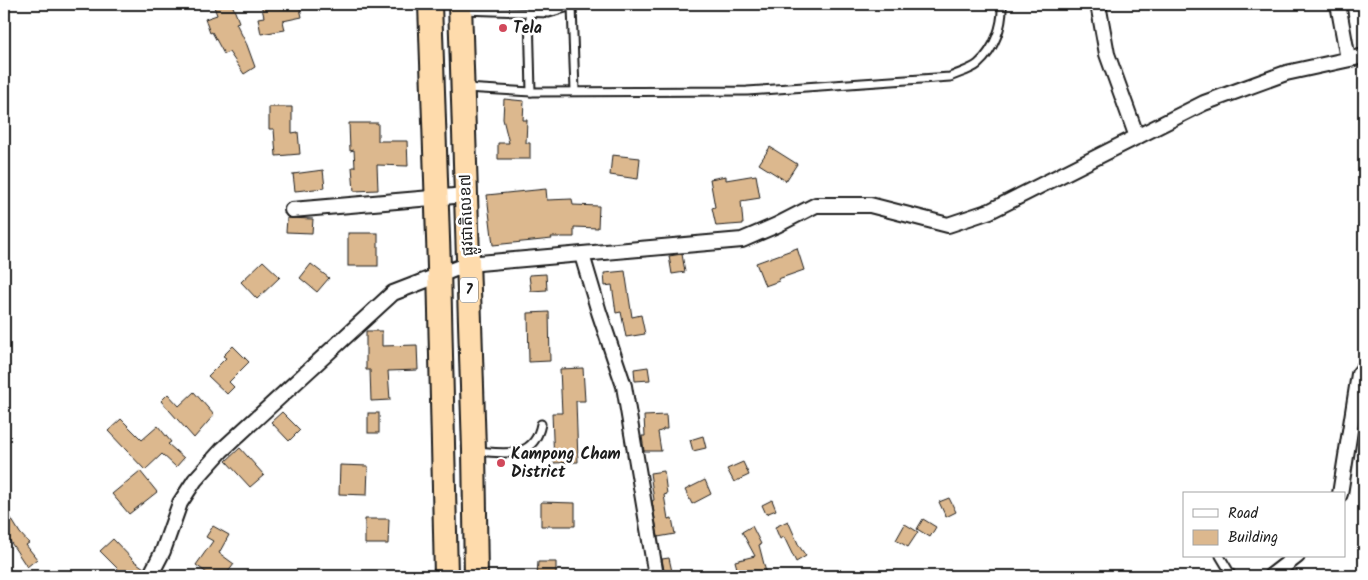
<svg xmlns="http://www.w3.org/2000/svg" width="1368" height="580" font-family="Kalam,'Noto Sans Khmer',sans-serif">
<rect width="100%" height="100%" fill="#fff"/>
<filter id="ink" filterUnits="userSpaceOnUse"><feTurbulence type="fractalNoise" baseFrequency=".02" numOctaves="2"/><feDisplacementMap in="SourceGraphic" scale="10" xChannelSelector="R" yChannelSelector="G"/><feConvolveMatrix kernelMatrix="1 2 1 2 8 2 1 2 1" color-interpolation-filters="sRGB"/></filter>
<g filter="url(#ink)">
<!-- building -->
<g fill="#dcb88e" stroke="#1c1c1c">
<polygon points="213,4 232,4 239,22 236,23 247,45 255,67 244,74 229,52 224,54 212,32 210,33 205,19 217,15"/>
<polygon points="261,4 279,4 280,8 299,4 302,17 283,21 285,30 261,34 258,18 264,17"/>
<polygon points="504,99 524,101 523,120 527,120 526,143 530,143 530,159 498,159 498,143 509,143 503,119"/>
<polygon points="269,107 292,107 292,133 298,132 300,154 276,156 274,129 269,129"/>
<polygon points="349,123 378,123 378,141 407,141 408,166 377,165 378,190 354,191 352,167 355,167 354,150 350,151"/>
<polygon points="770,147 797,164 786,181 759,164"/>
<polygon points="612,155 640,158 638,179 610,175"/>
<polygon points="323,170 325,188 295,191 293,174"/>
<polygon points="756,175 760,198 741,201 743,224 716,226 712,208 715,207 710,179 726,176 726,180"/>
<polygon points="546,189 547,200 572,199 573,205 599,206 598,228 574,227 574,237 551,237 552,239 493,245 487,195"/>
<polygon points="287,218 313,219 312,233 286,232"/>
<rect x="348" y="233" width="30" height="33"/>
<polygon points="797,248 804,270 778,279 779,281 765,286 756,263"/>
<polygon points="682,254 685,272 672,274 669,256"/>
<polygon points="263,261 280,277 257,299 241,282"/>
<polygon points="311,264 329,278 317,292 300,278"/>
<polygon points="625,271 632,317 641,315 645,334 626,337 621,312 616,313 612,285 605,286 604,273"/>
<polygon points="546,274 547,290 531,291 529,275"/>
<polygon points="549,312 550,361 529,362 528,313"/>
<polygon points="366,331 382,331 382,346 417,345 418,370 388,371 390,400 371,401 370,370 366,370"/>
<polygon points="233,346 249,362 229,382 234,387 227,394 208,376 226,358 223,356"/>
<polygon points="648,367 650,380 635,381 634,369"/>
<polygon points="583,368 585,401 576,401 578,462 554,463 552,413 562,413 560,369"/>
<polygon points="194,392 214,415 194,438 161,401 168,394 179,406"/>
<polygon points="282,412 300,430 289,441 271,422"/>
<rect x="368" y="413" width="11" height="20"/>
<polygon points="666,415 667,429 663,429 663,430 658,432 661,451 644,451 642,436 645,436 644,416"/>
<polygon points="121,419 142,440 158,426 171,442 168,444 184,458 176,467 162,454 145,470 108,431"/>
<polygon points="703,436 706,448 693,451 690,440"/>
<polygon points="240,448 264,475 250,487 226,461"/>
<polygon points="743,462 749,475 734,482 727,469"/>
<polygon points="340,465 368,466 367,495 339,494"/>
<polygon points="140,471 157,492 129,514 112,494"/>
<polygon points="664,471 667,494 664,495 668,519 672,518 675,534 658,537 652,501 654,500 650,473"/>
<polygon points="705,480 711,494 692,504 685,490"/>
<polygon points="949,498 956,512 946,517 939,502"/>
<polygon points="772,500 776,510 766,514 762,505"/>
<polygon points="541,502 575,503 575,526 541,526"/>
<polygon points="4,507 20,533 29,543 26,545 37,559 27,567 4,532"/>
<polygon points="365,519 389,519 388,544 365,544"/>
<polygon points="923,519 936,527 930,537 917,529"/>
<polygon points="788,521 799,546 806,556 796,562 784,537 780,539 775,527"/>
<polygon points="905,524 918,532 908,547 896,540"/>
<polygon points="213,526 229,535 219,553 234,564 225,576 211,576 196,565 213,541 206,537"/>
<polygon points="752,526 761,544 759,545 767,576 739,576 735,561 755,556 742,532"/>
<polygon points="113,539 134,561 144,568 136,576 125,576 100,551"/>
<polygon points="669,558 673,576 665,576 662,559"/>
<polygon points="538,562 556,562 556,576 537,576"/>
</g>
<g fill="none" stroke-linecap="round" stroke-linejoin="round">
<!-- service casing -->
<g stroke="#1c1c1c" stroke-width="11">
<g id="service">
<polyline points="572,6 575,91"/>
<polyline points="462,10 549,13 572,6 575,4"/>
<polyline points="529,13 531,92"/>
<path d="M465 88 531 92 747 91 950 77C958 73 971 70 978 64 995 49 1003 25 1002 4"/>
<path d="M477 451C504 453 534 460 541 424"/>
<polyline points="1220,556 1232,576"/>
</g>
</g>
<!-- minor casing -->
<g stroke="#1c1c1c" stroke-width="18">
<g id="minor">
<polyline points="1098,4 1107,54 1137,137"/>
<polyline points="1338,4 1348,59"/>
<polyline points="292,210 466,195"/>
<polyline points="582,255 599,312 624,386 656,576"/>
<polyline points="1340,494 1359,374 1364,368"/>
<polyline points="150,576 163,551 180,503 195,480 222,450 393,293 468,264 742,240 777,225 816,205 870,205 948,225 990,211 1204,103 1286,73 1364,56"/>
<polyline points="1271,576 1297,556"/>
</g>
</g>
<!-- trunk casing -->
<g stroke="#1c1c1c" stroke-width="26">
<g id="trunk">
<polyline points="430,4 439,267 446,576"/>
<polyline points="460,4 474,450 476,576"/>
</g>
</g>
<!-- service -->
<use href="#service" stroke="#fff" stroke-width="7"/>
<!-- minor -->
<use href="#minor" stroke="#fff" stroke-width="14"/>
<!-- trunk -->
<use href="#trunk" stroke="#fedbac" stroke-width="22"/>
</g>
</g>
<!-- markers -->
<g fill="#d1495b" stroke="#fff" stroke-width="2">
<circle cx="503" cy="28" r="5"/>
<circle cx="501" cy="463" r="5"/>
</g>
<g text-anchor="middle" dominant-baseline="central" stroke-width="5" stroke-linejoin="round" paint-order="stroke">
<!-- shield labels -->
<rect fill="#fff" stroke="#606060" stroke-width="1" x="460" y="277.5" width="18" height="25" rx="4"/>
<g font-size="15" font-weight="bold" fill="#1c1c1c">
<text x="469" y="290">7</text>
</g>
<!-- poi labels -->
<g font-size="16" font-weight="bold" fill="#1c1c1c" stroke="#fff" text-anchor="start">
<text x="513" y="28">Tela</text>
<text x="511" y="454">Kampong Cham<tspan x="511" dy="18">District</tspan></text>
</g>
<!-- street labels -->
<g font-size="16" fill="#1c1c1c" stroke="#fff">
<text transform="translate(467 215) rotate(-92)">ផ្លូវជាតិលេខ៧</text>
</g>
</g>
<!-- margin -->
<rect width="1368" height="580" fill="none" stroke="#fff" stroke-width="20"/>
<rect x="10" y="10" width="1348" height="560" fill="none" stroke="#1c1c1c" stroke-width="2" filter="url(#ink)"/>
<!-- legend -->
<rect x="1183" y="492" width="162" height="65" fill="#ffffff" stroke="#a4a4a4"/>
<rect x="1193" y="509" width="25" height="8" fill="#ffffff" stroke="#a4a4a4"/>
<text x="1228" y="518" font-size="15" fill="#1c1c1c">Road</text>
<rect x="1193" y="530" width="25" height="15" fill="#dcb88e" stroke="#a4a4a4"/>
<text x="1228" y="542" font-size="15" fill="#1c1c1c">Building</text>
</svg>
